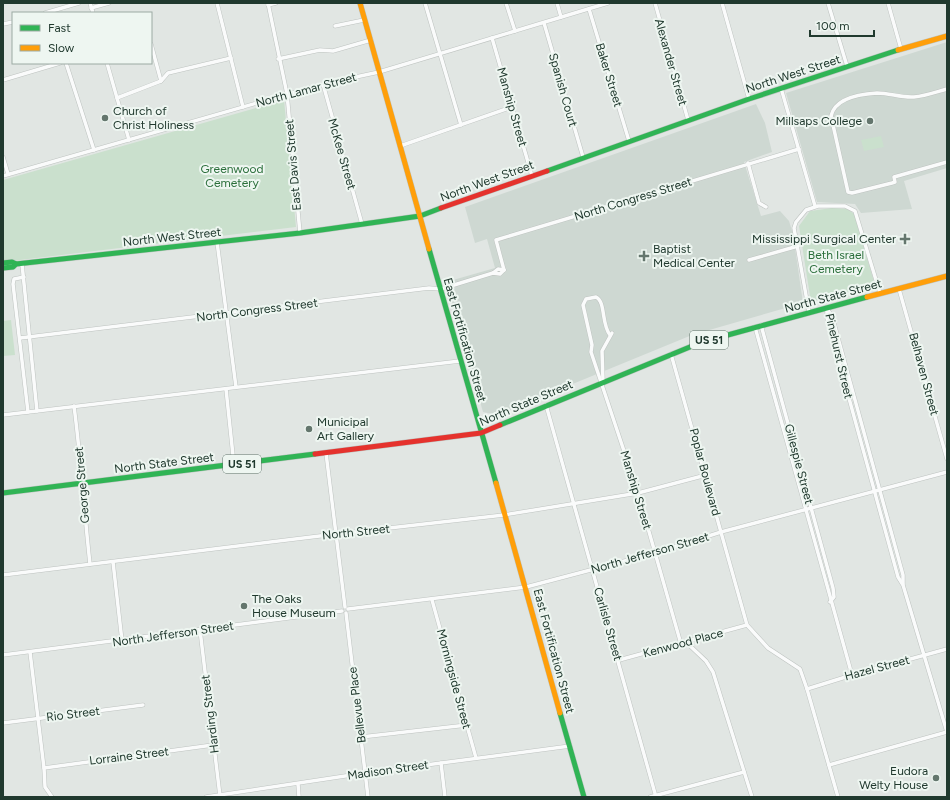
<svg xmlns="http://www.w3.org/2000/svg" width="950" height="800" font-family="Figtree,sans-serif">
<rect width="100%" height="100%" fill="#e1e6e3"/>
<!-- built -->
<g fill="#ced8d2">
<polygon points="947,42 947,168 904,181 912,209 861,213 855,204 817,202 786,93"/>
<polygon points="756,104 765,123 772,152 744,162 761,216 780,211 789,221 793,234 803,303 692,335 497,415 483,412 446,282 495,268 487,239 475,243 465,207"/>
</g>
<!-- green -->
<g fill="#cae0cd">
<polygon points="284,100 296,227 3,262 3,180"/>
<polygon points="881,136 884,147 864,151 861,140"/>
<polygon points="832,208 848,209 854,214 875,285 811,302 799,226 810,211"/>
<polygon points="11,320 15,355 3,356 3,321"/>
</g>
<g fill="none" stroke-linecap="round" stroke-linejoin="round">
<!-- street casing -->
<g stroke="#bec3c0" stroke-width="4.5">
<g id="street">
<polyline points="90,3 93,13"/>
<polyline points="217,3 243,107"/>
<polyline points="268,3 287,94 300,233"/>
<polyline points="425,3 461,125"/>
<polyline points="506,3 515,31"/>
<polyline points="557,3 561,17"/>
<polyline points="655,3 688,120"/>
<polyline points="722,3 749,99"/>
<polyline points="828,3 847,66"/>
<polyline points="888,3 901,49"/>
<polyline points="268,5 276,3"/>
<polyline points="91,8 109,3"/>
<polyline points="589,9 629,141"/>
<polyline points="45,13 79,3"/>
<polyline points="544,23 583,157"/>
<polyline points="3,24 13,22"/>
<polyline points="335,26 364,20"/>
<polyline points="492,38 532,176"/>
<polyline points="278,59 320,50 333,51 371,40"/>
<polyline points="66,63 94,150"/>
<polyline points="107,63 129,140"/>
<polyline points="3,80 60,63"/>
<polyline points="161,81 168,73 231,58"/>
<polyline points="323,84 362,224"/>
<polyline points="781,88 815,206"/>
<path d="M947 89C936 92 925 96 914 97 901 98 890 93 877 93 861 94 835 98 831 116L848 192 852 193 892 183 895 182 894 177 947 162"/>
<polyline points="117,98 161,81 151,44"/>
<polyline points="400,146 512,107"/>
<polyline points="3,157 8,174"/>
<polyline points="748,163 759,203 766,207"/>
<polyline points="3,176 323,84 379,72 608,3"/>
<polyline points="217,242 236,387"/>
<polyline points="749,260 798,246"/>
<polyline points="22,264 37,411"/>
<polyline points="504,270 496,240 799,149"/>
<polyline points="493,273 498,269 504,270"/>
<polyline points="24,277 14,279 13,284 28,412"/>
<polyline points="899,289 947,459"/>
<polyline points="827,308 827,318 898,577 903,585 947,732"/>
<polyline points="827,309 832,316 903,575 903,584"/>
<polyline points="809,312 794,228 796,222 806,210 818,206 845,206 855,211 880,293"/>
<polyline points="761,325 833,588 834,597 830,602"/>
<polyline points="755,327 852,675"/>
<path d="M610 335C601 324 606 302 596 297L586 299 583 305 592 345 591 352 638 493 681 644"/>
<polyline points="20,338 429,288 441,289 493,273 500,274 504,270"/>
<polyline points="671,354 747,625 768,648 800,669 807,689 838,797"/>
<polyline points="603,381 602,351 612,333"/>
<polyline points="226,389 234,465"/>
<polyline points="546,405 656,797"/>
<path d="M74 406C81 459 84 511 90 564"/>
<polyline points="3,415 460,361"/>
<polyline points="326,453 345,607"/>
<polyline points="113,562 122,641"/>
<polyline points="3,575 336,534 504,515 638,493 706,475"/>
<polyline points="432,600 476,758"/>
<polyline points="348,609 526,587 655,553 721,532 947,472"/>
<polyline points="346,613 368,797"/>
<polyline points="200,630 220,796"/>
<polyline points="687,643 706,661 713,672 752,797"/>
<polyline points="30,652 44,768 45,787 52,797"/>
<polyline points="3,655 342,611"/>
<polyline points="619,660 747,625"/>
<polyline points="807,689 852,675 947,649"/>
<polyline points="3,723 143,705"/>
<polyline points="361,737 467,725"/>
<polyline points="441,763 445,797"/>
<polyline points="829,765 947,732"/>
<polyline points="44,768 213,745"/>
<polyline points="298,784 299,797"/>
<polyline points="206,797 365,773 570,746"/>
<polyline points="650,797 744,772"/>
</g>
</g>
<!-- fast casing -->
<g stroke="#bdc4c0" stroke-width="6">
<g id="fast">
<polyline points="547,171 749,99 898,50"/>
<polyline points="429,249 496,483"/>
<polyline points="3,263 12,262 16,264"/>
<polyline points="3,268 13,267 16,264 300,233 420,216 441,208"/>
<polyline points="500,425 702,342 867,297"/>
<polyline points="3,493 315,454"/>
<polyline points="560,713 584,797"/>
</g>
</g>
<!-- slow casing -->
<g stroke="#bdc4c0" stroke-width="6">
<g id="slow">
<polyline points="360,3 429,249"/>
<polyline points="898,50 947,36"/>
<polyline points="867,297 947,276"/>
<polyline points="496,483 560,713"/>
</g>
</g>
<!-- jam casing -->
<g stroke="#bdc4c0" stroke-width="6">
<g id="jam">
<polyline points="441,208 547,171"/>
<polyline points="315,454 481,433 500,425"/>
</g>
</g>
<!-- street -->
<use href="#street" stroke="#fafbfb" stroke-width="3.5"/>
<!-- fast -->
<use href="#fast" stroke="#30b455" stroke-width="5"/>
<!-- slow -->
<use href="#slow" stroke="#ff9f0a" stroke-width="5"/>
<!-- jam -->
<use href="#jam" stroke="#e5322d" stroke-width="5"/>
</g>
<!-- markers -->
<g fill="#64766d" stroke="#eef6f1" stroke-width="1.5">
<circle cx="105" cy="118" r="4"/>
<circle cx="870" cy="121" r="4"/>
<path d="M903 233h4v4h4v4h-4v4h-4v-4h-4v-4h4z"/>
<path d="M642 250h4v4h4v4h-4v4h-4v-4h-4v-4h4z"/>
<circle cx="309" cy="429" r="4"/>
<circle cx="244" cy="606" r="4"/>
<circle cx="936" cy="778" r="4"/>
</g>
<g text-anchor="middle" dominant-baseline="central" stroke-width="4" stroke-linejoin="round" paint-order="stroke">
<!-- shield labels -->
<g fill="#eef6f1" stroke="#5e7268" stroke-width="1">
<rect x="690" y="331" width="38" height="18" rx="3"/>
<rect x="223" y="455" width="38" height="18" rx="3"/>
</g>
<g font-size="11" font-weight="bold" fill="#20392e">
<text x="709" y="340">US 51</text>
<text x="242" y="464">US 51</text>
</g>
<!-- street labels -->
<g font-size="12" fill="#20392e" stroke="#eef6f1">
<text transform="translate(671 62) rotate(74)">Alexander Street</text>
<text transform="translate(793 74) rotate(-18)">North West Street</text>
<text transform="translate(609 75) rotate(73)">Baker Street</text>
<text transform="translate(306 90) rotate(-15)">North Lamar Street</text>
<text transform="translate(563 90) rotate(74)">Spanish Court</text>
<text transform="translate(512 107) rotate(74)">Manship Street</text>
<text transform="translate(342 154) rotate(74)">McKee Street</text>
<text transform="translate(293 165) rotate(-95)">East Davis Street</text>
<text transform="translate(487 181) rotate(-20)">North West Street</text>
<text transform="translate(633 199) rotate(-17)">North Congress Street</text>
<text transform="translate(172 237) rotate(-6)">North West Street</text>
<text transform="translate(833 296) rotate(-15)">North State Street</text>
<text transform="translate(257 310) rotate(-7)">North Congress Street</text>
<text transform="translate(465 340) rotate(74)">East Fortification Street</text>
<text transform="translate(839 356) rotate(77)">Pinehurst Street</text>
<text transform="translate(924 374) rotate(75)">Belhaven Street</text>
<text transform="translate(526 403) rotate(-23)">North State Street</text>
<text transform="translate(164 463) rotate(-7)">North State Street</text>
<text transform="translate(799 464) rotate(75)">Gillespie Street</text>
<text transform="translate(705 472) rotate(75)">Poplar Boulevard</text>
<text transform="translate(82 485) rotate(-95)">George Street</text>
<text transform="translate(636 490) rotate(73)">Manship Street</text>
<text transform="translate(356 532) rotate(-6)">North Street</text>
<text transform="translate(650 553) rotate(-16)">North Jefferson Street</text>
<text transform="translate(608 624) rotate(74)">Carlisle Street</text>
<text transform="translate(173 634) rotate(-8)">North Jefferson Street</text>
<text transform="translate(683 643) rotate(-15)">Kenwood Place</text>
<text transform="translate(554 651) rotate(75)">East Fortification Street</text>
<text transform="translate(877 668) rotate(-15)">Hazel Street</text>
<text transform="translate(454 679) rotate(75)">Morningside Street</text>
<text transform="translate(357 705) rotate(-97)">Bellevue Place</text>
<text transform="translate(73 714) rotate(-7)">Rio Street</text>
<text transform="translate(210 714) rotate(-97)">Harding Street</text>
<text transform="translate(129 756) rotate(-7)">Lorraine Street</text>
<text transform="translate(388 770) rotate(-8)">Madison Street</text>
</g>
<!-- poi labels -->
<g font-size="12" fill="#20392e" stroke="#eef6f1" text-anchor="start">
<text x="113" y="111">Church of<tspan x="113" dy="14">Christ Holiness</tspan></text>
<text x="862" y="121" text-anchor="end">Millsaps College</text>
<text x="896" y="239" text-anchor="end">Mississippi Surgical Center</text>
<text x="653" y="249">Baptist<tspan x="653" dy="14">Medical Center</tspan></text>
<text x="317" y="422">Municipal<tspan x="317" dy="14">Art Gallery</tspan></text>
<text x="252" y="599">The Oaks<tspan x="252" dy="14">House Museum</tspan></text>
<text x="928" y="771" text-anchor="end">Eudora<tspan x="928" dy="14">Welty House</tspan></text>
</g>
<!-- park labels -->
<g font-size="12" fill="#2b6f3b" stroke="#eef6f1">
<text x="232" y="169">Greenwood<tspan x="232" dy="14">Cemetery</tspan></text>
<text x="836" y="255">Beth Israel<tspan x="836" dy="14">Cemetery</tspan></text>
</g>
</g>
<!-- border -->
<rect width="950" height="800" fill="none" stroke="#20392e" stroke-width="8"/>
<!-- legend -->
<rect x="12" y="12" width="140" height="52" fill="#eef6f1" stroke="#9caaa3"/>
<rect x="20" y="25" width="20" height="6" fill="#30b455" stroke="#9caaa3"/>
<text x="48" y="32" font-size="12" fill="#20392e">Fast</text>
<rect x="20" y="45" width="20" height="6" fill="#ff9f0a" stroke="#9caaa3"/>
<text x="48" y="52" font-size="12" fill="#20392e">Slow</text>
<!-- scale -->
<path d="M810 30v6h64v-6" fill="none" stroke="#20392e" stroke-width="2"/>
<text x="816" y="30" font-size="12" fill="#20392e" stroke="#eef6f1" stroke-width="3" paint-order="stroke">100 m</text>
</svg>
